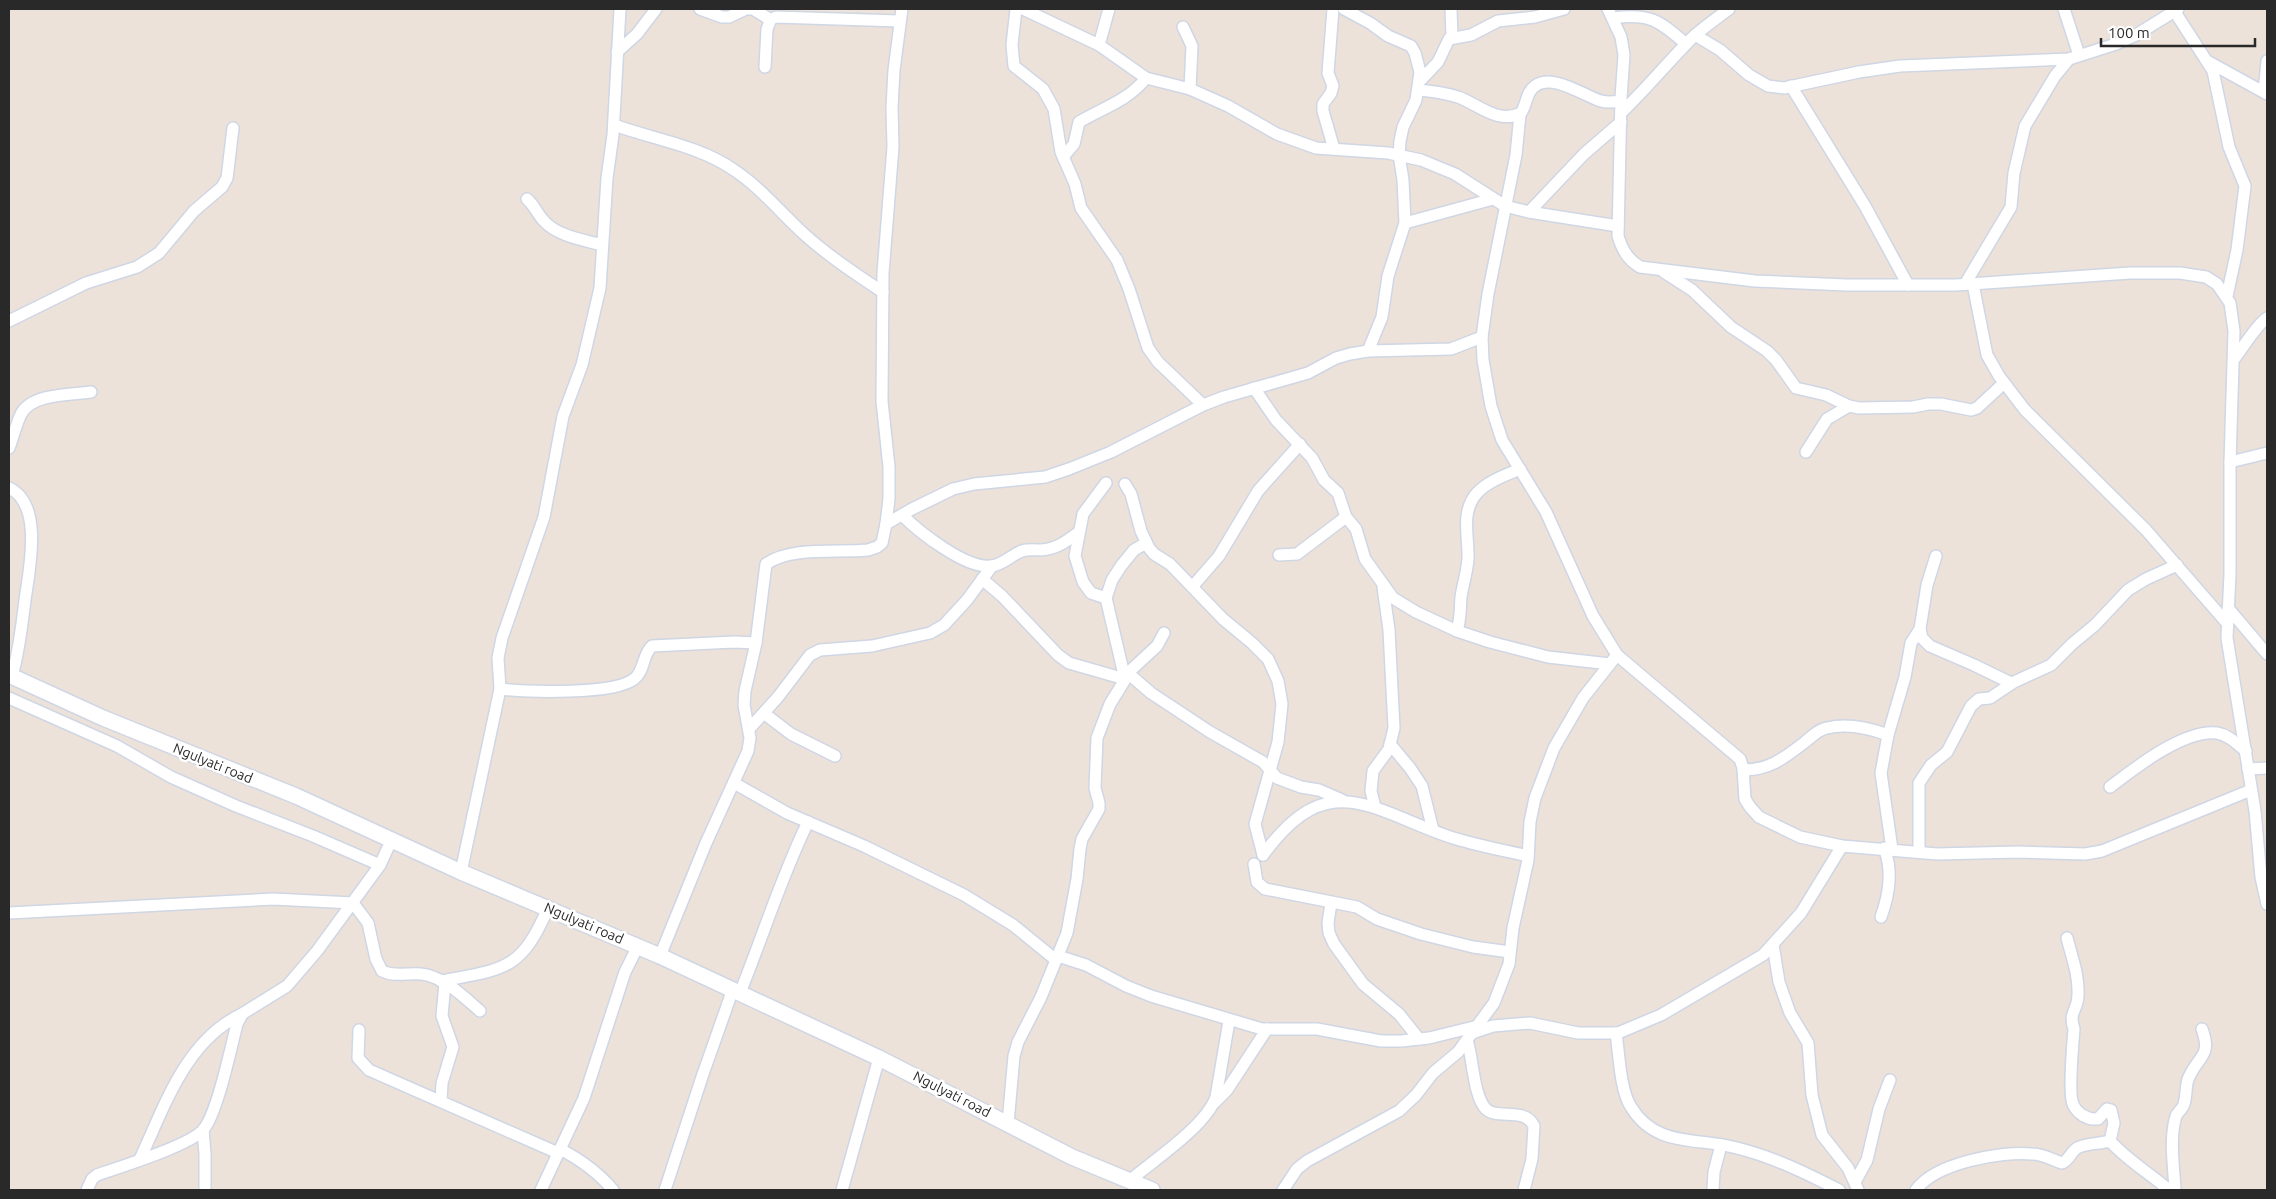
<svg xmlns="http://www.w3.org/2000/svg" width="2276" height="1199" font-family="Ubuntu,sans-serif">
<rect width="100%" height="100%" fill="#ede2d9"/>
<g fill="none" stroke-linecap="round" stroke-linejoin="round">
<!-- minor casing -->
<g stroke="#cfd6e4" stroke-width="14">
<g id="minor">
<polyline points="700,9 722,17 729,17 746,9 753,9 771,20"/>
<polyline points="1016,9 1012,45 1014,66 1043,89 1054,109 1061,152 1075,184 1081,208 1117,260 1129,289 1148,348 1158,362 1203,405"/>
<polyline points="1023,9 1099,45 1146,78 1190,89 1228,106 1277,134 1316,148 1388,153 1421,160 1455,174 1505,206 1529,212 1618,226"/>
<polyline points="1333,9 1328,73 1333,86 1331,93 1323,104 1323,111 1334,149"/>
<polyline points="1344,9 1370,23 1388,36 1411,46 1415,53 1420,72 1416,100 1403,127 1400,141 1399,155 1403,180 1405,223 1388,276 1382,317 1368,351"/>
<polyline points="1451,9 1452,38"/>
<path d="M1608 9 1621 37 1624 55 1621 98 1618 236C1622 249 1627 259 1640 267L1755 281 1846 285H1956L2130 273H2180L2206 277 2217 284 2230 303 2234 331 2230 462V574L2227 638 2255 811 2261 877 2267 904"/>
<polyline points="2064,9 2079,55"/>
<polyline points="2173,9 2213,71 2229,147 2245,186 2237,250 2227,296"/>
<path d="M1613 18C1649 13 1659 20 1686 44"/>
<polyline points="1183,27 1192,46 1190,89"/>
<polyline points="1695,35 1720,50 1749,75 1768,86 1784,88 1859,72 1900,66 2069,59 2116,44 2136,35 2178,9"/>
<polyline points="1099,45 1109,9"/>
<polyline points="617,52 637,34 656,9"/>
<polyline points="2207,61 2267,94"/>
<polyline points="765,67 767,29 771,19 776,17 899,21"/>
<polyline points="1419,82 1438,62 1449,39 1471,35 1498,21 1535,17 1564,9"/>
<polyline points="1791,86 1865,206 1908,285"/>
<path d="M1418 90C1431 91 1445 93 1458 97 1478 104 1498 125 1521 113 1527 104 1526 92 1535 86 1553 73 1584 96 1601 101 1608 103 1614 102 1621 101"/>
<polyline points="2264,92 2267,61"/>
<path d="M1621 113C1646 89 1668 62 1693 37 1704 27 1717 18 1729 9"/>
<polyline points="1520,114 1516,155 1488,294 1482,337 1483,360 1491,406 1502,440 1546,512 1593,616 1617,655 1740,759 1743,768 1745,799 1750,807 1759,817 1800,837 1842,846 1937,854 2018,852 2085,854 2102,851 2251,790"/>
<path d="M614 125C653 139 700 146 734 170 761 188 780 212 804 234 828 256 855 274 883 292"/>
<path d="M1063 157 1074 144 1079 122C1103 108 1129 100 1146 78"/>
<path d="M527 199C535 206 537 214 544 221 557 236 584 240 602 245"/>
<polyline points="1529,212 1584,154 1621,122"/>
<polyline points="1405,223 1493,199"/>
<polyline points="1664,272 1692,290 1731,327 1767,351 1776,360 1796,388 1826,395 1849,406 1859,408 1913,407 1928,404 1941,404 1971,410 1977,408 2004,383"/>
<polyline points="1965,284 2011,207 2014,173 2025,126 2055,76 2069,59"/>
<polyline points="1973,284 1987,355 1999,376 2025,410 2146,530 2226,622"/>
<polyline points="9,321 86,283 137,267 159,253 194,211 222,187 227,178 233,128"/>
<path d="M2234 359C2243 348 2257 324 2267 318"/>
<polyline points="1254,388 1276,420 1312,458 1324,480 1338,493 1346,517 1356,529 1365,559 1393,598 1416,612 1457,631 1490,642 1548,657 1610,664"/>
<path d="M9 448C13 437 16 425 21 414 32 393 71 395 91 392"/>
<polyline points="1806,452 1827,419 1849,406"/>
<polyline points="2230,462 2267,453"/>
<polyline points="1106,483 1083,514 1075,556 1083,582 1091,593 1106,598"/>
<polyline points="1125,484 1131,494 1141,531 1149,548 1154,554 1170,564 1223,619 1252,643 1268,659 1278,681 1282,704 1278,742 1255,824 1263,855"/>
<path d="M9 488C44 504 29 571 25 600 22 626 19 651 12 676"/>
<path d="M902 515C919 532 966 569 991 566 1003 565 1011 555 1022 551 1028 549 1035 550 1041 550 1057 549 1067 541 1079 532"/>
<polyline points="886,524 912,509 953,489 974,484 1045,477 1069,469 1111,452 1203,405 1224,397 1308,373 1336,358 1350,354 1368,351 1451,349 1482,337"/>
<polyline points="1279,555 1297,554 1346,517"/>
<polyline points="1936,556 1927,585 1923,610 1920,629 1922,638 1930,646 1974,665 2011,683"/>
<polyline points="982,579 1002,596 1058,655 1069,663 1125,679 1106,598 1112,580 1121,566 1134,550 1146,543"/>
<polyline points="1193,586 1219,556 1258,491 1300,444"/>
<polyline points="2228,608 2267,654"/>
<path d="M1457 631C1461 617 1460 610 1461 597 1463 584 1467 572 1468 559 1469 537 1460 512 1477 493 1488 481 1506 475 1520 469"/>
<polyline points="1129,674 1151,693 1210,732 1263,762 1277,778 1301,787 1319,790 1342,800"/>
<path d="M500 689C527 692 614 695 634 679 645 671 642 655 652 646L734 642 756 643"/>
<polyline points="9,698 117,746 171,777 236,806 313,836 380,865"/>
<polyline points="765,714 791,734 835,756"/>
<polyline points="749,729 778,697 810,655 820,650 872,646 930,633 944,625 967,600 992,566"/>
<polyline points="1390,744 1410,768 1422,786 1433,830"/>
<polyline points="2248,769 2267,768"/>
<path d="M1743 770C1770 770 1784 758 1805 742 1811 737 1819 729 1827 728 1848 723 1869 728 1888 735"/>
<polyline points="734,783 787,813 864,846 964,895 1013,925 1056,960"/>
<path d="M2110 787C2135 768 2184 729 2217 733 2229 735 2237 744 2246 751"/>
<polyline points="1375,807 1371,791 1373,771 1389,749 1394,728 1389,630 1383,587"/>
<polyline points="1892,849 1881,773 1888,735 1905,677 1911,643 1920,629"/>
<polyline points="1919,851 1919,783 1931,765 1947,752 1971,706 1979,699 1990,698 2014,682 2051,665 2072,644 2095,625 2128,590 2146,579 2177,565"/>
<path d="M1263 855C1328 766 1369 809 1450 837 1475 845 1502 850 1528 856"/>
<polyline points="1254,864 1257,882 1265,889 1357,907 1377,919 1421,934 1473,947 1510,952"/>
<polyline points="461,872 500,689 498,658 502,638 544,517 563,416 582,365 600,288 607,178 613,135 620,9"/>
<polyline points="1331,903 1328,923 1329,933 1334,944 1363,984 1399,1014 1419,1039"/>
<path d="M9 913 273 899 353 903 368 923 376 959 382 971C394 977 408 973 421 974 443 976 464 997 480 1011"/>
<path d="M1881 917C1889 895 1893 870 1884 848"/>
<path d="M2067 938C2072 957 2079 976 2078 995 2078 1011 2068 1011 2074 1029 2073 1043 2068 1094 2073 1104 2077 1114 2088 1120 2098 1119L2107 1109 2111 1110 2114 1123 2110 1141C2127 1160 2149 1173 2169 1190"/>
<polyline points="1773,945 1779,982 1790,1013 1808,1043 1812,1095 1822,1135 1848,1168 1858,1190"/>
<path d="M660 956 706 843 748 751 750 738 744 705 745 691 756 643 766 564C791 546 838 553 868 550L877 547 882 543 886 524 889 499V467L882 401 883 273 893 147 892 108 894 70 902 9"/>
<polyline points="1058,956 1086,965 1126,986 1151,996 1262,1029 1317,1029 1381,1041 1401,1041 1429,1038 1478,1026"/>
<path d="M441 981C504 969 521 971 548 908"/>
<path d="M740 993C763 936 781 877 808 822"/>
<polyline points="359,1030 358,1058 369,1070 558,1153"/>
<polyline points="1472,1033 1493,1026 1530,1023 1578,1033 1618,1033 1661,1015 1763,955 1801,913 1842,846"/>
<path d="M1616 1033C1619 1053 1620 1090 1631 1107 1656 1148 1697 1137 1737 1148 1773 1157 1806 1173 1839 1190"/>
<path d="M1467 1040C1473 1058 1473 1093 1485 1108 1496 1121 1524 1106 1534 1126L1532 1159 1524 1190"/>
<polyline points="441,1101 442,1083 453,1047 442,1016 445,983"/>
<polyline points="1214,1103 1227,1090 1267,1029"/>
<polyline points="1008,1123 1014,1056 1018,1042 1041,997 1067,933 1077,879 1080,849 1082,839 1099,809 1099,803 1095,788 1097,738 1110,704 1131,670 1157,646 1164,633"/>
<polyline points="203,1130 205,1154 205,1190"/>
<path d="M560 1149C581 1160 598 1172 613 1190"/>
<path d="M140 1159C165 1106 185 1041 242 1014"/>
<path d="M1129 1181C1154 1160 1206 1126 1216 1097L1229 1021"/>
<polyline points="1855,1182 1867,1160 1879,1109 1890,1080"/>
<path d="M87 1190 92 1179 97 1175C119 1167 189 1146 203 1130 217 1115 231 1047 237 1024L242 1014 287 986 317 951 380 865 391 841"/>
<polyline points="541,1190 584,1098 625,972 638,946"/>
<polyline points="665,1190 702,1077 733,989"/>
<polyline points="842,1190 879,1058"/>
<polyline points="1283,1190 1297,1169 1307,1161 1399,1111 1416,1095 1433,1073 1458,1052 1494,1003 1509,964 1513,928 1528,860 1530,822 1535,798 1554,748 1583,698 1617,655"/>
<polyline points="1713,1190 1714,1172 1721,1145"/>
<path d="M1916 1190C1935 1163 2001 1151 2032 1154 2044 1154 2052 1160 2062 1163 2069 1160 2071 1152 2077 1148 2086 1143 2100 1144 2110 1141"/>
<path d="M2175 1190C2174 1167 2169 1139 2176 1116 2178 1111 2183 1109 2184 1104 2187 1095 2185 1085 2189 1077 2199 1055 2212 1056 2202 1029"/>
</g>
</g>
<!-- secondary casing -->
<g stroke="#cfd6e4" stroke-width="18">
<polyline id="secondary" points="9,675 103,718 296,796 461,872 660,956 879,1058 1072,1157 1152,1190"/>
</g>
<!-- minor -->
<use href="#minor" stroke="#fff" stroke-width="11"/>
<!-- secondary -->
<use href="#secondary" stroke="#fff" stroke-width="15"/>
</g>
<g text-anchor="middle" dominant-baseline="central" stroke-width="5" stroke-linejoin="round" paint-order="stroke">
<!-- street labels -->
<g font-size="14" fill="#292929" stroke="#fff">
<text transform="translate(213 763) rotate(22)">Ngulyati road</text>
<text transform="translate(584 923) rotate(23)">Ngulyati road</text>
<text transform="translate(952 1094) rotate(27)">Ngulyati road</text>
</g>
</g>
<!-- border -->
<rect width="2276" height="1199" fill="none" stroke="#292929" stroke-width="20"/>
<!-- scale -->
<path d="M2101 38v8h154v-8" fill="none" stroke="#292929" stroke-width="2.5"/>
<text x="2108" y="38" font-size="15" fill="#292929" stroke="#ffffff" stroke-width="4" paint-order="stroke">100 m</text>
</svg>
